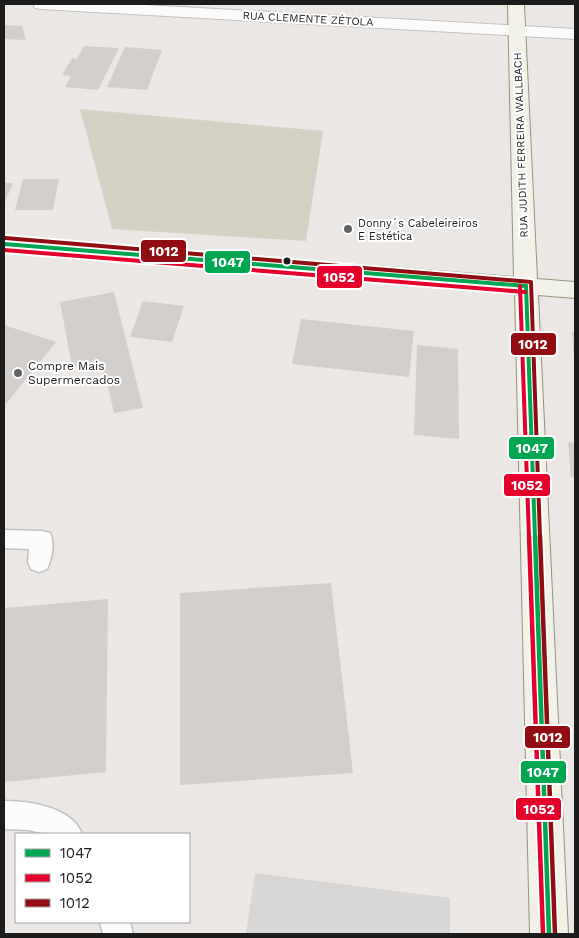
<svg xmlns="http://www.w3.org/2000/svg" width="579" height="938" font-family="'Work Sans',sans-serif">
<rect width="100%" height="100%" fill="#eae7e4"/>
<!-- religious -->
<polygon fill="#d8d7d6" points="255,873 450,898 450,934 246,934"/>
<!-- construction -->
<polygon fill="#d5d2c5" points="80,109 323,131 306,241 112,229"/>
<!-- building -->
<g fill="#d3cfcc">
<polygon points="4,25 22,26 26,40 4,39"/>
<polygon points="84,46 119,48 98,90 65,87 71,76 62,75 72,58 77,59"/>
<polygon points="125,47 162,50 147,90 107,87"/>
<polygon points="23,179 59,179 53,210 15,210"/>
<polygon points="4,183 13,183 4,204"/>
<polygon points="114,292 143,408 114,413 102,361 72,367 60,302"/>
<polygon points="143,301 184,306 172,342 130,337"/>
<polygon points="301,319 414,331 409,377 292,364"/>
<polygon points="4,325 56,342 6,404 4,403"/>
<polygon points="572,332 575,332 575,360 574,360"/>
<polygon points="417,345 458,349 459,439 414,435"/>
<polygon points="568,442 575,443 575,477 571,477"/>
<polygon points="331,583 353,773 180,785 180,593"/>
<polygon points="108,599 106,772 4,782 4,608"/>
</g>
<g fill="none" stroke-linecap="round" stroke-linejoin="round">
<!-- service casing -->
<g stroke="#c3c2c0" stroke-width="3">
<g id="service">
<path d="M4 530 42 531 50 533C55 544 52 558 47 569L39 572 31 569 28 562 29 549 4 548Z"/>
<path d="M4 801C30 801 72 807 82 834H45L29 830 4 829Z"/>
<polygon points="100,922 130,922 133,934 103,934"/>
</g>
</g>
<!-- minor casing -->
<g stroke="#c3c2c0" stroke-width="2">
<polygon id="minor" points="33,4 127,4 575,29 575,39 41,9 35,8"/>
</g>
<!-- secondary casing -->
<g stroke="#95937c" stroke-width="2">
<polygon id="secondary" points="508,4 524,4 537,279 575,282 575,298 538,295 568,934 530,934 515,293 4,251 4,237 514,277"/>
</g>
<!-- service -->
<use href="#service" fill="#fcfbfb" fill-rule="evenodd"/>
<!-- minor -->
<use href="#minor" fill="#fcfbfb" fill-rule="evenodd"/>
<!-- secondary -->
<use href="#secondary" fill="#f2f1e8" fill-rule="evenodd"/>
<!-- bus-1-far1 casing -->
<g stroke="#fff" stroke-width="8">
<g id="bus-1-far1">
<polyline points="4,244 526,286"/>
<polyline points="526,286 535,537"/>
</g>
</g>
<!-- bus-1 casing -->
<g stroke="#fff" stroke-width="8">
<polyline id="bus-1" points="535,536 549,934"/>
</g>
<!-- bus-2-far1 casing -->
<g stroke="#fff" stroke-width="8">
<g id="bus-2-far1">
<polyline points="4,250 525,292"/>
<polyline points="520,286 529,537"/>
</g>
</g>
<!-- bus-2 casing -->
<g stroke="#fff" stroke-width="8">
<polyline id="bus-2" points="529,536 543,934"/>
</g>
<!-- bus-3-far1 casing -->
<g stroke="#fff" stroke-width="8">
<polyline id="bus-3-far1" points="5,238 531,282 540,537"/>
</g>
<!-- bus-3 casing -->
<g stroke="#fff" stroke-width="8">
<polyline id="bus-3" points="540,536 555,934"/>
</g>
<!-- bus-1-far1 -->
<use href="#bus-1-far1" stroke="#00a651" stroke-width="4"/>
<!-- bus-1 -->
<use href="#bus-1" stroke="#00a651" stroke-width="4.5"/>
<!-- bus-2-far1 -->
<use href="#bus-2-far1" stroke="#e4002b" stroke-width="4"/>
<!-- bus-2 -->
<use href="#bus-2" stroke="#e4002b" stroke-width="4.5"/>
<!-- bus-3-far1 -->
<use href="#bus-3-far1" stroke="#910d11" stroke-width="4"/>
<!-- bus-3 -->
<use href="#bus-3" stroke="#910d11" stroke-width="4.5"/>
</g>
<!-- markers -->
<g fill="#646362" stroke="#fff" stroke-width="2">
<circle cx="348" cy="229" r="5"/>
<circle cx="18" cy="373" r="5"/>
</g>
<circle fill="#1c1c1c" stroke="#fff" stroke-width="2" cx="287" cy="261" r="4.5"/>
<g text-anchor="middle" dominant-baseline="central" stroke-width="4" stroke-linejoin="round" paint-order="stroke">
<!-- far-street labels -->
<g font-size="11" fill="#1c1c1c" stroke="#fff">
<text transform="translate(308 19) rotate(3)">RUA CLEMENTE ZÉTOLA</text>
<text transform="translate(521 145) rotate(-92)">RUA JUDITH FERREIRA WALLBACH</text>
</g>
<!-- far-poi labels -->
<g font-size="11" fill="#1c1c1c" stroke="#fff" text-anchor="start">
<text x="358" y="223">Donny´s Cabeleireiros<tspan x="358" dy="13">E Estética</tspan></text>
</g>
<!-- poi labels -->
<g font-size="12" fill="#1c1c1c" stroke="#fff" text-anchor="start">
<text x="28" y="366">Compre Mais<tspan x="28" dy="14">Supermercados</tspan></text>
</g>
</g>
<g stroke="#fff" stroke-width="2">
<rect x="140" y="239" width="47" height="24" rx="5" fill="#910d11"/>
<rect x="204" y="250" width="47" height="24" rx="5" fill="#00a651"/>
<rect x="316" y="265" width="47" height="24" rx="5" fill="#e4002b"/>
<rect x="510" y="332" width="47" height="24" rx="5" fill="#910d11"/>
<rect x="508" y="436" width="47" height="24" rx="5" fill="#00a651"/>
<rect x="503" y="473" width="48" height="24" rx="5" fill="#e4002b"/>
<rect x="524" y="725" width="47" height="24" rx="5" fill="#910d11"/>
<rect x="520" y="760" width="47" height="24" rx="5" fill="#00a651"/>
<rect x="515" y="797" width="47" height="24" rx="5" fill="#e4002b"/>
</g>
<g font-size="14" text-anchor="middle" font-weight="bold" fill="#fff">
<text x="164" y="256">1012</text>
<text x="228" y="267">1047</text>
<text x="339" y="282">1052</text>
<text x="533" y="349">1012</text>
<text x="532" y="453">1047</text>
<text x="527" y="490">1052</text>
<text x="548" y="742">1012</text>
<text x="543" y="777">1047</text>
<text x="539" y="814">1052</text>
</g>
<!-- border -->
<rect width="579" height="938" fill="none" stroke="#1c1c1c" stroke-width="10"/>
<!-- legend -->
<rect x="15" y="833" width="175" height="90" fill="#ffffff" stroke="#a4a4a4"/>
<rect x="25" y="849" width="25" height="8" fill="#00a651" stroke="#a4a4a4"/>
<text x="60" y="858" font-size="15" fill="#1c1c1c">1047</text>
<rect x="25" y="874" width="25" height="8" fill="#e4002b" stroke="#a4a4a4"/>
<text x="60" y="883" font-size="15" fill="#1c1c1c">1052</text>
<rect x="25" y="899" width="25" height="8" fill="#910d11" stroke="#a4a4a4"/>
<text x="60" y="908" font-size="15" fill="#1c1c1c">1012</text>
</svg>
